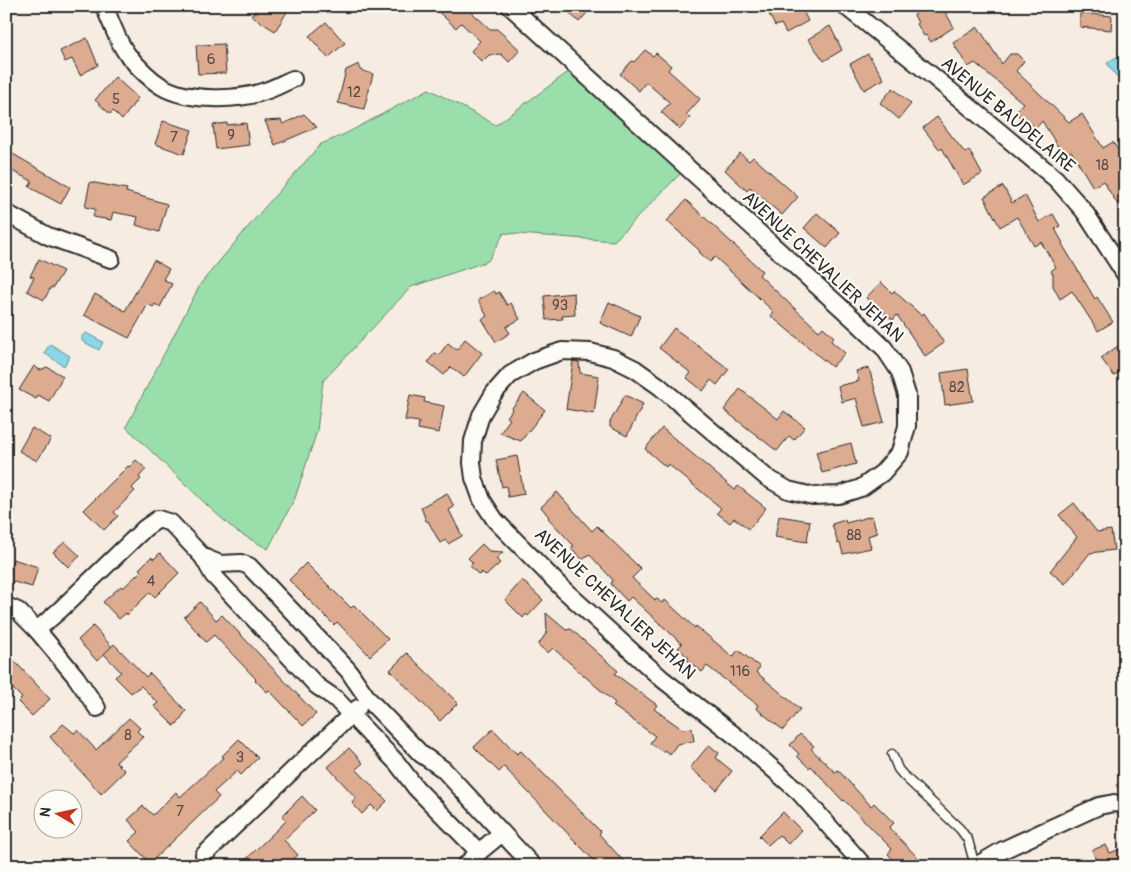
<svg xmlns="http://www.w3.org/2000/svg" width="1131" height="872" font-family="Pangolin,sans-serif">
<rect width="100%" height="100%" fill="#f7ece2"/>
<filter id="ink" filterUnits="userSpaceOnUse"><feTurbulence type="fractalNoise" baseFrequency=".02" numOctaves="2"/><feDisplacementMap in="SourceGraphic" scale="10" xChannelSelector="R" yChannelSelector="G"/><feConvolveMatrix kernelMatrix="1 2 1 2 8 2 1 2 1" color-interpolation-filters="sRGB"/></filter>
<g filter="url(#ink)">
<!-- green -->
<polygon fill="#9adfab" stroke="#62856b" points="571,70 682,172 614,241 504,233 488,261 411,287 323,381 317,431 295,498 268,549 236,531 209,507 126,427 201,283 265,207 321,144 345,134 429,89 496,125"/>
<!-- water -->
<g fill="#89d7e7" stroke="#63929c">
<polygon points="1116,57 1125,70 1125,76 1119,80 1107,63"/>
<polygon points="86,333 103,342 99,350 82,341 82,336"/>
<polygon points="50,344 70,356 64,366 44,353"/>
</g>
<!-- building -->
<g fill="#ddab90" stroke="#2b2b2b">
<polygon points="258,6 278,6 287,12 275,31 251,16"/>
<polygon points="432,6 465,6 490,29 497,29 520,50 509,62 501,54 489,55 482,62 471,51 480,41 461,23 456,28"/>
<polygon points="562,6 593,6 579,22"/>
<polygon points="765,6 795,6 798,11 802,9 808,21 786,33 781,24 775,26"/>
<polygon points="927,6 933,6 936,11 942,7 954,27 931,42 926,35 924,36 917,24 918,23 914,15"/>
<polygon points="1080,13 1112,16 1111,30 1080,27"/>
<polygon points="326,22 345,43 328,58 309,36"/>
<polygon points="830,26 842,50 824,61 808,39"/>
<polygon points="978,27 1002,64 1010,54 1017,54 1024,61 1016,71 1069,122 1082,114 1103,148 1113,142 1125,161 1125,216 1103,181 1093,187 1071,151 1064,156 1042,121 1036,128 1029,122 1027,124 1015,112 1023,103 975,63 968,67 953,43"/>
<polygon points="87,38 98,65 80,75 72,59 65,62 60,51"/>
<polygon points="224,44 226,73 198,74 196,45"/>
<polygon points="645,50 653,56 656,53 671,66 668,70 700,99 686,115 690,118 680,129 661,112 670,103 646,82 639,91 620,74 632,61 634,62"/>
<polygon points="868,54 884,79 864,90 850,64"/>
<polygon points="359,64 360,70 373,74 364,109 338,103 346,70"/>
<polygon points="115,77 138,98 122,120 113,111 110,114 95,100"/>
<polygon points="893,88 911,104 899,119 880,103"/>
<polygon points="304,114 317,127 275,145 265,121 281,120 283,124"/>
<polygon points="937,117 965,153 969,150 982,174 963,185 942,148 940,150 923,128"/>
<polygon points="163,121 192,130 184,154 155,144"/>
<polygon points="227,123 227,125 246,123 249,145 216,149 213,125"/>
<polygon points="6,150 70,187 61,204 29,187 32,181 6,168"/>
<polygon points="740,153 749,161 753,157 798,197 782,215 750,187 747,191 725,170"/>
<polygon points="90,182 127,189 126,192 167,204 159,232 136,225 138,217 113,212 111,220 93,217 95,209 85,207"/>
<polygon points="1003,186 1012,203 1025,195 1039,222 1053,214 1060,226 1055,229 1063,243 1062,244 1095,299 1097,297 1113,322 1098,331 1072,291 1060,299 1053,286 1053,274 1051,271 1056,267 1041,242 1034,246 1017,217 1000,227 984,197"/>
<polygon points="686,200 762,271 759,275 793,307 819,331 823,327 834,337 831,341 845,353 832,367 771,316 774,312 715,257 710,262 699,252 700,251 667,221"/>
<polygon points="817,213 840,233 827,248 804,228"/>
<polygon points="39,259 63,271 53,288 51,287 44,300 27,291 34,277 30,276"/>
<polygon points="154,260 169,269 163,279 172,284 160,307 155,304 153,307 148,304 129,338 84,315 95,294 125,311"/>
<polygon points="881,282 892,293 894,291 921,315 924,313 944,343 925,356 897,315 893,320 866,298"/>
<polygon points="494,291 496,294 499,292 507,305 511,303 520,319 506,327 510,333 496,342 482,319 487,316 478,300"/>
<polygon points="574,293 575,315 562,316 563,319 546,320 544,296"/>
<polygon points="609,302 640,316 631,337 600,323"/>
<polygon points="674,328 729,369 717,385 711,380 703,391 687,378 691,373 659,348"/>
<polygon points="465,339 482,353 464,377 451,367 444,375 428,362 435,353 439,355 448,343 457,350"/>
<polygon points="1125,341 1125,370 1114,376 1101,358"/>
<polygon points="573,361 579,362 580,373 599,376 594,414 566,409"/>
<polygon points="34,366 40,370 47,367 63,376 49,401 38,395 36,399 19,390"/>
<polygon points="869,368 884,422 864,427 856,398 842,402 838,386 859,381 856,371"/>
<polygon points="968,369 973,401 945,405 941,373"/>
<polygon points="740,389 778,419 784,411 805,427 794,440 789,436 777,451 724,410"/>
<polygon points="524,393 545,410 521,441 500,433 510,419 507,417 512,410 511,409"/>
<polygon points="410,395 425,398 424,402 444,406 439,433 418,429 419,422 405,420"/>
<polygon points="625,395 643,404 627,436 610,427 610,422"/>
<polygon points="32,428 51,439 37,461 19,451"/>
<polygon points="662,428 735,490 738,486 766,508 749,529 734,518 730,523 717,513 721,508 668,464 666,467 645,449"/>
<polygon points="851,443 856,464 822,473 816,452"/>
<polygon points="517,456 524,494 508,497 506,486 502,487 496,460"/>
<polygon points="136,460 146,469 139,477 141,479 132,488 135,491 114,512 118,516 104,530 84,510 128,466 129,467"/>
<polygon points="557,492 592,531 597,526 641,569 632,578 655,600 657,599 662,603 665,600 695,628 696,626 733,657 738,650 760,667 756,672 800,709 783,730 756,708 758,705 707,666 702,672 687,660 689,658 678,648 682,644 631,597 627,601 611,584 613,580 589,554 583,560 571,548 574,546 548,518 549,517 541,507"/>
<polygon points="447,493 454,507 449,510 462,536 448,544 446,540 440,543 428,521 426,521 421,507"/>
<polygon points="1074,503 1097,532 1111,530 1114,550 1090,553 1065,584 1050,571 1077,537 1059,515"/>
<polygon points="779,516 810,521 807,542 775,537"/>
<polygon points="872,516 877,533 868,536 871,548 843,554 840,543 838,544 832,524 845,520 846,523"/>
<polygon points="65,542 80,556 68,567 53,552"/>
<polygon points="482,544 489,551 503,552 496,559 500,563 486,576 482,572 479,575 470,566 473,563 468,558"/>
<polygon points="160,553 179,573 155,597 150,592 127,615 126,613 119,619 103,602 121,586 123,588 141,571 139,569 151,557 154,559"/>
<polygon points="13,559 38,567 32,587 7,580"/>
<polygon points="306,563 351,608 354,605 388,639 370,656 337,622 334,625 289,580"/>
<polygon points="522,580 543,600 528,616 526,614 523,618 505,600"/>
<polygon points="200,602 216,620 222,615 316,714 303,726 269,690 267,692 255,680 256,679 214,635 206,642 184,617"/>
<polygon points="546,613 566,630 571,629 582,639 618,671 615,674 657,705 654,709 682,729 692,728 694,741 677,744 670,754 664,750 663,752 650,743 655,736 613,706 615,703 553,648 548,653 538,645 547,632"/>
<polygon points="93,626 112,647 97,661 78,640"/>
<polygon points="114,644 146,677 150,673 186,711 177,724 176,723 174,726 154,706 158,703 141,686 131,693 115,677 121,672 104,654"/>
<polygon points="6,652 50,699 32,716 18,702 22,698 6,682"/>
<polygon points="407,653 458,703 440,721 390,670"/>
<polygon points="129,718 140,728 137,731 143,737 116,762 125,771 101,794 50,737 63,724 74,733 78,730 96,750"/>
<polygon points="493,729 517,754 521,751 601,832 599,834 628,866 599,866 504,767 499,772 474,747"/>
<polygon points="800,734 814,746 811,749 835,772 838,770 871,806 874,803 894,823 889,828 926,866 899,866 888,854 892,849 844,800 843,801 811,766 809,768 797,756 799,754 790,745"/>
<polygon points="239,739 258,758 241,775 237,771 214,792 219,797 150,863 129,841 139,832 128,820 143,806 153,815 176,792 180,797 224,757 222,756"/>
<polygon points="709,745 719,753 716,758 732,771 717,790 690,768"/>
<polygon points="349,748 363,763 356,769 387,801 377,811 371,805 362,814 352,803 356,798 328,767"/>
<polygon points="302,796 315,810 284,840 298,855 286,866 239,866 286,821 282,816"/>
<polygon points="783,812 801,830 788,844 779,835 768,845 759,836"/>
<polygon points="1106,845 1110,853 1125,847 1125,866 1082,866 1096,860 1092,850"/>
</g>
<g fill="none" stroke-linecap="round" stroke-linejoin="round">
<!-- lane casing -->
<g stroke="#2b2b2b" stroke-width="11">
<polyline id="lane" points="892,754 898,769 903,775 960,829 968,840 975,866"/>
</g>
<!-- street casing -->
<g stroke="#2b2b2b" stroke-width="20">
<g id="street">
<path d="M104 6C111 21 117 41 127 54 137 66 148 78 161 86 187 102 240 101 268 90 277 87 285 82 293 79"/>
<polyline points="510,6 858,323 884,348 900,372 907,395 907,426 900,452 882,473 861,488 839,495 813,496 788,490 766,477 659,386 635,369 613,358 590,352 562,351 534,361 510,375 494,393 481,415 473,441 472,463 474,478 482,500 495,520 563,589 661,678 738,738 799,792 864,866"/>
<polyline points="845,6 935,78 1056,179 1084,211 1125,274"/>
<polyline points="6,213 48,236 111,259"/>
<polyline points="203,557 220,564 241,563 249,566 348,670 368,699 421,754 443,769 533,866"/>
<polyline points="6,606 18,611 37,630 60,610 145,528 158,519 171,523 203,557 213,575 317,686 336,699 351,715 397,763 416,788 479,852 502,833"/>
<polyline points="37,630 76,677 97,708"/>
<polyline points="204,855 358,708"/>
<polyline points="465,866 479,852"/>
<polyline points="976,866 1003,850 1099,806 1114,803 1125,805"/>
</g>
</g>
<!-- lane -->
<use href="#lane" stroke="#fdfcf7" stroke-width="8"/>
<!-- street -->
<use href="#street" stroke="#fdfcf7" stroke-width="16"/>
</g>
</g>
<g text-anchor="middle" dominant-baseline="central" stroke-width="4" stroke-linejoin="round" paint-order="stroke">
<!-- number labels -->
<g font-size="15" fill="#584b44">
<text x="211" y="59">6</text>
<text x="354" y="92">12</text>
<text x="116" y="99">5</text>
<text x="231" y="135">9</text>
<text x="174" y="137">7</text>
<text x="1102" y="165">18</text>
<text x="560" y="305">93</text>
<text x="957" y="387">82</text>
<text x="854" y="535">88</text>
<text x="151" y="581">4</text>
<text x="740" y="671">116</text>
<text x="128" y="735">8</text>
<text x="240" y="757">3</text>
<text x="180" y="811">7</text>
</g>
<!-- street labels -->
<g font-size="18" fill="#2b2b2b" stroke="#fdfcf7">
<text transform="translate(1008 115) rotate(40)">AVENUE BAUDELAIRE</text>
<text transform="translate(823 267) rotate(43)">AVENUE CHEVALIER JEHAN</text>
<text transform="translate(615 604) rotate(43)">AVENUE CHEVALIER JEHAN</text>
</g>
</g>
<!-- margin -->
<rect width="1131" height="872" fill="none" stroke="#fdfcf7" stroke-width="25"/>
<rect x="12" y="12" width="1106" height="847" fill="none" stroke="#2b2b2b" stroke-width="2" filter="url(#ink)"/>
<!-- north arrow -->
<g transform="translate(58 814) rotate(279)"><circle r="24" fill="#fdfcf7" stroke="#a9a8a5"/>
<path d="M0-4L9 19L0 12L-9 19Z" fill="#c8321e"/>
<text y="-8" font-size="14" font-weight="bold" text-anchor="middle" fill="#2b2b2b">N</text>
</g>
</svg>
